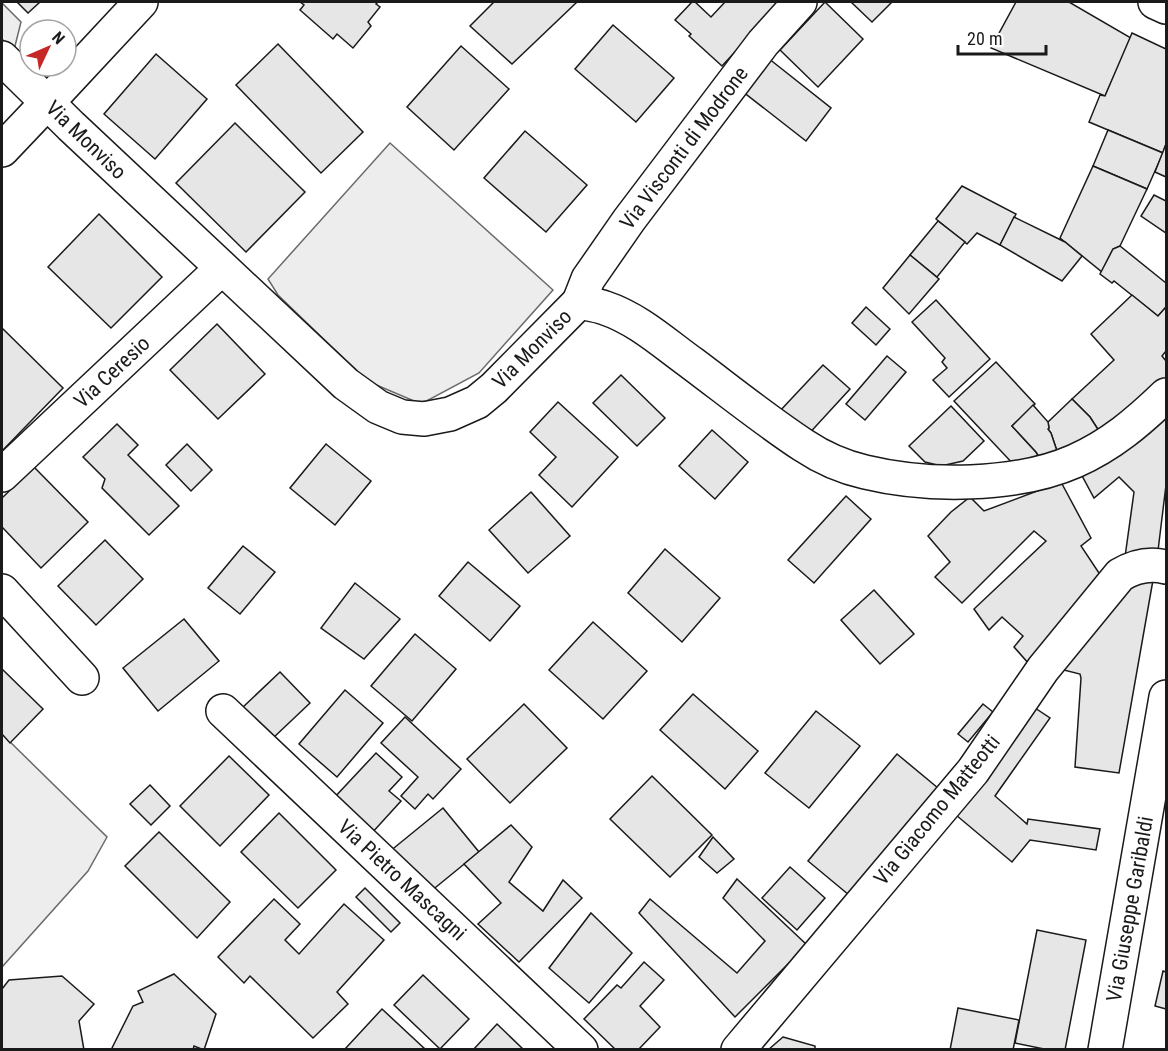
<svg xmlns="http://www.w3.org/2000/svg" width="1168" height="1051" font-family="'Roboto Condensed',sans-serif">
<rect width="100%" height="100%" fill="#fff"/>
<!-- built -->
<g fill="#ededed" stroke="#6a6a6a" stroke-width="1.5">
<polygon points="2,3 21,22 14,50 2,39"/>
<polygon points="390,143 553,290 479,373 421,404 367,381 278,295 268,279"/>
<polygon points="2,734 107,837 88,871 2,967"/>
</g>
<!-- building -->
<g fill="#e6e6e6" stroke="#1a1a1a" stroke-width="1.5">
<polygon points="17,2 40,2 28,13"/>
<polygon points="300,2 378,2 376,4 380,7 368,22 371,26 353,48 337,34 333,39 300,10 304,5"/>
<polygon points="494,2 577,2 512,64 470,26"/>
<polygon points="692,2 695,2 711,17 725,2 781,2 722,66 689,36 691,34 675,20"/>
<polygon points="825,2 863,39 818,87 780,50"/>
<polygon points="851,2 892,2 872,22"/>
<polygon points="1016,2 1069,2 1131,38 1105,96 991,48"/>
<polygon points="613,25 674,78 636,122 575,69"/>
<polygon points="1132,33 1166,49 1166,144 1163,153 1089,122 1100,95 1105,96"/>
<polygon points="278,44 363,132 321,173 236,85"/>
<polygon points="461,46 509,89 454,150 407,107"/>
<polygon points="156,54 207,99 155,159 104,114"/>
<polygon points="768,58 831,108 806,141 742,91"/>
<polygon points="235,123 305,192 246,252 176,183"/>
<polygon points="1108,130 1163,153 1147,189 1093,166"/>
<polygon points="525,131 587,185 546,232 484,178"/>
<polygon points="1166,144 1166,177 1155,172"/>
<polygon points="1093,166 1147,189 1120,246 1113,249 1102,272 1060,238"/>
<polygon points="962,186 1016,214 1000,245 977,233 967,244 936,219"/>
<polygon points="1154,195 1166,201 1166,233 1141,216"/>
<polygon points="99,214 162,277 111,328 48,267"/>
<polygon points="1014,217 1065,242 1082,256 1062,281 1000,245"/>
<polygon points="938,221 965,242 937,277 910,255"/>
<polygon points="1120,246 1166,283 1166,307 1158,316 1114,281 1112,283 1100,274 1113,249"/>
<polygon points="910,255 939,279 909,314 883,288"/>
<polygon points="1132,295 1158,316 1166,307 1166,351 1162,356 1166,361 1166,386 1099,431 1090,417 1072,399 1114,360 1091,334"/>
<polygon points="936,300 990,359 949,397 933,380 947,368 942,362 945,358 912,322"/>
<polygon points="866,307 890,329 876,345 852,323"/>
<polygon points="217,324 265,374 218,419 170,370"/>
<polygon points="2,328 63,388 2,451"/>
<polygon points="887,356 906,372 865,420 846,404"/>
<polygon points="996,362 1035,404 1012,426 1036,452 1041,460 1015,466 954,401"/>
<polygon points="823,365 850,389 805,438 778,413"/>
<polygon points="621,375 665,418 637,446 593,403"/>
<polygon points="1072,399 1090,417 1099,431 1058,454 1051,433 1048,429 1049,428 1048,422"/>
<polygon points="558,402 618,457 572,507 539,475 556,457 530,432"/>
<polygon points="1033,405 1048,422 1049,428 1048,429 1051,433 1058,454 1041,460 1036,452 1012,426"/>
<polygon points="951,406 984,441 963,461 941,466 925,462 909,446"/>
<polygon points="1166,417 1166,485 1157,559 1125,557 1134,492 1119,477 1094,498 1080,472"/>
<polygon points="117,424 138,445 128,455 179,506 149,535 102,488 105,479 83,457"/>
<polygon points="712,430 748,462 715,499 679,466"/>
<polygon points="187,444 212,470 191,491 166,465"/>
<polygon points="326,444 371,481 335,525 290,488"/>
<polygon points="34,467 88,522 41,568 2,527 2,498"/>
<polygon points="1061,482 1091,538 1081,546 1101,576 1030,665 1014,647 1023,636 1002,617 989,630 974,609 1046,541 1034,531 962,603 935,577 950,562 928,536 951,512 970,497 984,511"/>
<polygon points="531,492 570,536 528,573 489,530"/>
<polygon points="846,496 871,519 814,583 788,560"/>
<polygon points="105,540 143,579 96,625 58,586"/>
<polygon points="243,546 275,572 240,614 208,588"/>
<polygon points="665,549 720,598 682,642 628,593"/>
<polygon points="468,562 520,606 490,641 439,596"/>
<polygon points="1153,580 1119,773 1075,767 1081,678 1080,674 1064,670 1058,674 1121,585"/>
<polygon points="355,583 400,619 364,659 321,628"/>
<polygon points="874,590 914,634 880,664 841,620"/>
<polygon points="184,619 219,661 158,711 123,668"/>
<polygon points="593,622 647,671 603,719 549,670"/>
<polygon points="415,634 456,669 412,721 371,686"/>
<polygon points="2,669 43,709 10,743 2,734"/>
<polygon points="280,672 310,703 272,739 242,708"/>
<polygon points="345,690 383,723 337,777 299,744"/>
<polygon points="693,694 758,751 725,789 660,730"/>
<polygon points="524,704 567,748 510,803 467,759"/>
<polygon points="983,704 993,712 968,742 958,734"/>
<polygon points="1029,704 1050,718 995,796 1027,824 1028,819 1100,829 1096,850 1030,840 1012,862 950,810"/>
<polygon points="816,711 860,746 809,808 765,773"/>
<polygon points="405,717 461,769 433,799 428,794 415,809 401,796 418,777 381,743"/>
<polygon points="376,753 402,777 389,791 401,801 371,834 333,799"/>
<polygon points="897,754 938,788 849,895 808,861"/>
<polygon points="229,756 269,795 220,846 180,806"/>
<polygon points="652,776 712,835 670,877 610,819"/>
<polygon points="150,785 170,806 151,825 130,804"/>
<polygon points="443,808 479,852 425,896 389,852"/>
<polygon points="279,813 336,870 298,908 241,852"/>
<polygon points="511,825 532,847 509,882 543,911 563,880 582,898 519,962 478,924 501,903 464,864"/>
<polygon points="159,832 230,902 197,938 125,866"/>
<polygon points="713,837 734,859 717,873 699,857"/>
<polygon points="790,867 825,898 797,930 762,898"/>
<polygon points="737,879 807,945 735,1017 639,913 650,899 737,973 765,941 723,898"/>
<polygon points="365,888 400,923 391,932 356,897"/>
<polygon points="274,899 300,924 285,940 299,954 344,904 384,940 337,992 348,1004 313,1038 250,976 244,983 218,957"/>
<polygon points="591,913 632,953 589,1003 549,968"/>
<polygon points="1037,930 1086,940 1065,1050 1049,1050 1015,1043"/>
<polygon points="644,962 664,980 640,1006 660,1027 638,1050 616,1050 584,1019 617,985 621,988"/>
<polygon points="1163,971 1166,972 1166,1009 1155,1006"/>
<polygon points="174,974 216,1014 204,1050 194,1046 193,1050 111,1050 133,1006 143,1002 138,991"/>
<polygon points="423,975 469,1019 440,1049 394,1005"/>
<polygon points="62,976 94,1004 79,1021 84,1050 2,1050 2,989 9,980"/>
<polygon points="958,1008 1019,1020 1013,1050 950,1050"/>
<polygon points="382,1009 426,1050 345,1049"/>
<polygon points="497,1024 524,1050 473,1050"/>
<polygon points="783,1037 815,1046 815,1050 768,1050"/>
</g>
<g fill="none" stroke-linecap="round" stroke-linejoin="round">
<!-- minor casing -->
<g stroke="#1a1a1a" stroke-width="36">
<g id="minor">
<polyline points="1155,2 1166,7"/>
<path d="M2 58 71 126 346 384 378 407 402 417 424 419 450 414 477 402 494 388 579 302C588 304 597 305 605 308 638 319 665 344 693 364 729 391 765 420 803 445 821 457 843 467 865 472 927 487 1016 487 1075 461 1111 445 1138 422 1166 395"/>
<polyline points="2,150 59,90 141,2"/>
<polyline points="579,302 588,279 629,220 763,43 800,2"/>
<polyline points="2,475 222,268"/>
<polyline points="2,591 82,678"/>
<polyline points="223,711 581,1050"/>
<path d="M738 1050 973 771 1043 669 1120 575C1135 566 1150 563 1166 567"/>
</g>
</g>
<!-- major casing -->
<g stroke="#1a1a1a" stroke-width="36">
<polyline id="major" points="1105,1050 1166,697"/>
</g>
<!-- minor -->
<use href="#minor" stroke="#fff" stroke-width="33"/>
<!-- major -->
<use href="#major" stroke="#fff" stroke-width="33"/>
</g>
<g text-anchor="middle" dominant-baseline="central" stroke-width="4.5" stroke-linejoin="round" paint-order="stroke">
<!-- street labels -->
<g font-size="21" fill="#1a1a1a" stroke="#fff">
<text transform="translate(86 140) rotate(44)">Via Monviso</text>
<text transform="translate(684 148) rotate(-53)">Via Visconti di Modrone</text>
<text transform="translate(532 349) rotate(-45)">Via Monviso</text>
<text transform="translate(112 372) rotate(-43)">Via Ceresio</text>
<text transform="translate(937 810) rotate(-51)">Via Giacomo Matteotti</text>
<text transform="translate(402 880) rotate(43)">Via Pietro Mascagni</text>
<text transform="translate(1130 909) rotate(-80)">Via Giuseppe Garibaldi</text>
</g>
</g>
<!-- border -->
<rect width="1168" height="1051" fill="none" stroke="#1a1a1a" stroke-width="6"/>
<!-- north arrow -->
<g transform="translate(48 48) rotate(46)"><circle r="28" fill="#ffffff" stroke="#a3a3a3" stroke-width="1.5"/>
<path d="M0-4.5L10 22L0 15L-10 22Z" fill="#c62828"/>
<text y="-9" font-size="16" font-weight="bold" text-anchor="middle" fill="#1a1a1a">N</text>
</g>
<!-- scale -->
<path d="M958 45v9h88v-9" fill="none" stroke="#1a1a1a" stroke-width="3"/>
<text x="967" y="45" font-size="18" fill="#1a1a1a" stroke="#ffffff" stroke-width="4.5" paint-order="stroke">20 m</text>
</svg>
